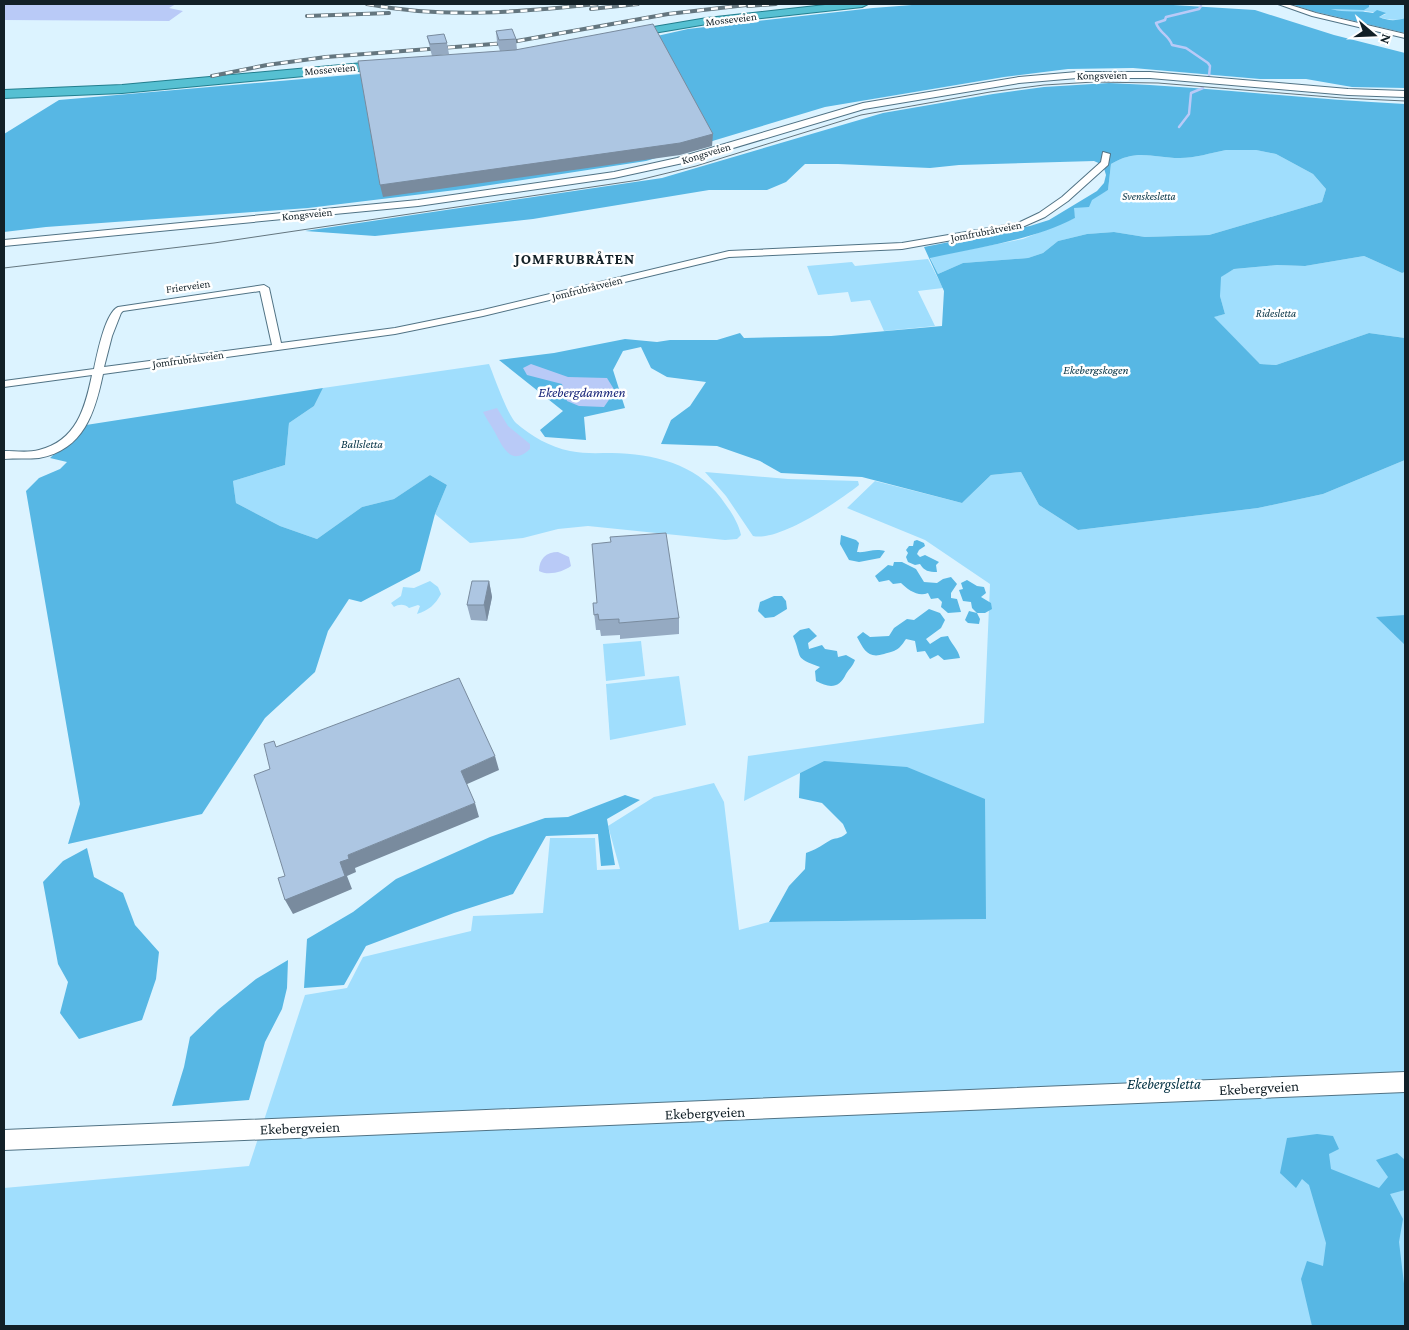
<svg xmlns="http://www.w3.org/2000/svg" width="1409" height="1330" font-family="'Crimson Pro',serif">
<rect width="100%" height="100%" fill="#dcf3ff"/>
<!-- green -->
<g fill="#a0defd">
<path d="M1369 4H1405V18C1396 21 1388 20 1379 17L1386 14 1365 11 1359 14 1329 9 1369 7Z"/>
<path d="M1226 150H1256L1276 154 1313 174 1326 189 1322 202 1209 235 1145 237 1114 232 1087 234 1058 241 1043 253 1028 258 963 263 938 274 930 257 1023 239 1075 218 1073 208 1108 190 1111 164C1137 148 1153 158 1180 158 1195 158 1211 153 1226 150Z"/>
<polygon points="1364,256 1402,273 1405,272 1405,338 1369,333 1276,365 1260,364 1213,317 1225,314 1220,296 1220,277 1234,269 1277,265 1305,266"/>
<polygon points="928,259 943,288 918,291 935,326 884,331 870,300 851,302 848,292 818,295 807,266 852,262 855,266"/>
<path d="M489 364C494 376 508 416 516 423 531 436 550 447 570 451 584 454 598 453 612 453 653 454 695 463 721 498 729 509 738 521 741 535L737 539 725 540 588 526 558 529 523 538 470 543 435 514 447 485 430 475 394 499 362 507 317 539 280 526 236 503 233 481 285 465 289 423 314 406 323 388Z"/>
<polygon points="1405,460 1405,1326 4,1326 4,1188 249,1166 305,995 347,988 363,957 471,931 473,916 543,913 550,838 595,838 597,870 620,869 608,826 654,797 714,783 724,802 739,930 769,922 986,919 824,761 744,801 748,756 984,723 990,584 925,540 847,508 875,481 962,503 991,475 1021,472 1039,505 1078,530 1258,508 1323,494"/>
<path d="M705 472 788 479 858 481 859 485C839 501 779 542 753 536L726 496Z"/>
<path d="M430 581 438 587 441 594C435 605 429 610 417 614L420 606 418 605 409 608C405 604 399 604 394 607L391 603 401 596 403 587 414 588Z"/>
<polygon points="641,641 645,676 606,681 603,644"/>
<polygon points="679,676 686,725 610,740 606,684"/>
</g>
<!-- forest -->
<g fill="#57b7e4" fill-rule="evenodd">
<polygon points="925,4 1157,4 1255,10 1334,35 1405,53 1405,88 1352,87 1306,79 1260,79 1133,68 1068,69 1004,77 825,107 646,161 464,189 308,208 46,227 4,232 4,134 59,100 568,56 688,29 873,8"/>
<path d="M1291 4H1377H1369V7L1364 10 1331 9C1345 13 1360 10 1373 13L1377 10 1386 13 1379 17C1388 21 1396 21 1405 18V33L1312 11Z"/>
<path d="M1109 83C1208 87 1306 99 1405 104V272L1402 273 1364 256 1305 266 1277 265 1234 269 1221 277 1220 296 1225 314 1214 317 1260 364 1276 365 1369 333 1405 338V460L1323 494 1258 508 1078 530 1039 505 1021 472 991 475 962 503 862 477 781 473 760 461 717 446 661 444 671 420 690 406 706 382 667 377 651 368 641 347 623 351 613 370 625 408 584 417 586 440 545 437 540 430 563 411 499 360 554 353 625 339 657 342 670 340H717L740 333 744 338 831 336 942 326 944 291 924 247 1030 226 1049 220 1097 191 1104 183 1106 175 1103 165 1094 161 959 165 930 168 838 164H805L786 182 767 190H709L533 219 375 236 305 231 662 178 883 113 993 94 1044 87ZM1226 150H1256L1276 154 1313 174 1326 189 1322 202 1209 235 1145 237 1114 232 1087 234 1058 241 1043 253 1028 258 963 263 938 274 930 258C979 247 1030 241 1075 218L1074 208 1089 207 1092 200 1108 190 1111 164C1137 148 1153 158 1180 158 1195 158 1211 153 1226 150Z"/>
<polygon points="323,388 314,406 289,423 285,465 233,481 236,503 280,526 317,539 362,507 394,499 430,475 447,485 435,514 420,571 361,602 349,599 328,631 315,672 265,718 202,814 68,844 80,804 26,491 39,478 60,469 67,462 50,458 86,425"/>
<path d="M841 535 856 540 859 543 857 552C868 553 873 548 885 551L880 558 859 562 849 560 840 544Z"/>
<path d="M917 540 924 543 925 546 919 550 917 554 920 557 925 555 939 562 936 565 937 572C929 572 924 571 920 564L915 565 908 562 906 557 908 553 906 550 909 546H913L914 541Z"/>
<path d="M894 562H902L916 569 924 582 937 583 943 579 951 577 957 584 951 593V598L957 599 961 612 948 613 941 607 942 602 938 598 931 599 928 593C918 597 908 590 901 583L893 584 889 580 879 582 875 576 888 565 893 566Z"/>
<polygon points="967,580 977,586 984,587 986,593 981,597 991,603 992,609 985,613 977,613 980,619 979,624 968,623 965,620 969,611 977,613 972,608 971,602 963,601 959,590 963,589 961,583"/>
<polygon points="774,596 782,596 786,601 787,609 774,617 765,618 758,611 760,602"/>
<path d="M929 609 940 613 945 620 941 628 926 639 930 644 941 637 948 636C952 645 958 649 960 658L944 660 938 655 930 659 925 651 917 652 915 641 906 639C898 651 897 650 884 654 868 659 864 650 857 637L863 632 870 637 889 636 894 628 907 619 914 620Z"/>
<polygon points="1405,615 1405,645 1376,617"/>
<path d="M809 628 817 636 808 643 809 649 822 645 825 649 837 651 838 657 846 655 855 660C853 666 849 669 846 674 839 689 829 688 816 681L815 671 820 667C793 657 803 659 793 636L800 630Z"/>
<path d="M824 761 907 767 985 799 986 919 769 922 789 886 805 869 806 853C815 850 821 846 829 841 835 837 839 840 847 833L843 824 822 803 799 798 800 773Z"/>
<polygon points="625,795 640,800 607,819 615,865 601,866 598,834 546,836 513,894 454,913 366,946 344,985 304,988 307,939 353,912 396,879 490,837 545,818 568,817"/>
<polygon points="87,848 94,877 123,893 135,925 159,952 156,979 142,1020 79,1039 60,1013 68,982 58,964 43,882 63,861"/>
<polygon points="288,960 287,988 282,1009 265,1042 249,1100 172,1106 184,1067 190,1037 219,1009 256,979"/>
<polygon points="1317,1134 1333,1136 1339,1149 1329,1154 1331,1169 1379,1188 1388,1177 1376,1160 1397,1153 1405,1160 1405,1190 1390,1194 1403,1219 1399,1242 1405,1292 1405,1326 1312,1326 1301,1279 1307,1261 1323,1266 1326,1243 1309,1185 1302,1179 1296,1188 1280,1173 1287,1138"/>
</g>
<!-- water -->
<g fill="#b9caf7">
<polygon points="4,4 176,4 169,8 183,11 169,21 4,20"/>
<polygon points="531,364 568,377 607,378 615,391 604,407 579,406 567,401 562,384 527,375 523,368"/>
<path d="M497 408 508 426 530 444V449C509 469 501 442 493 429 490 424 486 418 483 412Z"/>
<path d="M558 552 569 557 571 566C563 572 548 576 539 571 539 559 546 552 558 552Z"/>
</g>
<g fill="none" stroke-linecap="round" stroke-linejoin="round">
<!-- stream -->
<g stroke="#b9caf7" stroke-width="2.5">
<path d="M1201 6 1199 9 1166 17 1165 20 1156 23C1160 34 1169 35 1172 45L1186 48 1208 63 1210 66 1209 76"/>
<polyline points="1179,127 1189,114 1191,93 1203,88"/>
</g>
<!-- minor casing -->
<g stroke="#517385" stroke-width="2">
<g id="minor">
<polygon points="1278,4 1287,4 1316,13 1405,34 1405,38 1312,16"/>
<path d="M1103 152 1110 154 1108 165 1068 201 1045 217 1020 228 902 249 729 257 483 316 395 334 103 374C95 412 84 450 39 458 28 459 15 458 4 459V451C15 451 28 453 39 450 76 441 85 409 92 375L4 387V381L94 369C97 355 105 313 118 307L264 285 269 288 281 343 395 328 483 310 729 251 902 243 1018 223 1039 213 1062 197 1101 162ZM260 291 272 345 104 367 112 336 121 313 123 311Z"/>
</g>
</g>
<!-- tertiary casing -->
<g stroke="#517385" stroke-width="2">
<polygon id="tertiary" points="1405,1072 1405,1092 4,1150 4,1130"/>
</g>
<!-- secondary casing -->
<g stroke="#517385" stroke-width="2">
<polygon id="secondary" points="1077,72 1150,72 1348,89 1405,91 1405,97 1348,95 1150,78 1077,78 1019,83 864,109 683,163 614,178 418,206 4,246 4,240 418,200 614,172 677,158 863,103 1019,77"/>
</g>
<!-- trunk casing -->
<g stroke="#237e8e" stroke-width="2">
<g id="trunk">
<polygon points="834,4 868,4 862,7 707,24 630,37 624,34 630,31 707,18"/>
<polygon points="385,61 389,62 391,65 389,68 122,93 4,98 4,90 122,85"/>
</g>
</g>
<!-- minor -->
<use href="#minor" fill="#fff" fill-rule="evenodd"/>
<!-- tertiary -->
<use href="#tertiary" fill="#fff" fill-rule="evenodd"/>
<!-- secondary -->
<use href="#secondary" fill="#fff" fill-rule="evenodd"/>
<!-- trunk -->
<use href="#trunk" fill="#56c0d2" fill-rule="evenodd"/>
<!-- tram -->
<polyline stroke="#64767f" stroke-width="1" points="4,268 214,243 639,180 696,166 861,115 990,92 1044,85 1094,82 1158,83 1342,98 1405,101"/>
<!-- rail casing -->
<g stroke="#64767f" stroke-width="4">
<g id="rail">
<path d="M367 4C444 19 520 12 597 4"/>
<polyline points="748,6 776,4"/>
<polyline points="591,9 638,4"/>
<polyline points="307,16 389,13"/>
<polyline points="212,76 267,65 326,57 506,43 668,14 755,4"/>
</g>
</g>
<!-- rail -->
<use href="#rail" stroke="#fff" stroke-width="2.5" stroke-dasharray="7" stroke-linecap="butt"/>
</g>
<!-- wall -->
<g fill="#95aac2">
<polygon points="496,31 516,39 517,50 500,51 497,42"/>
<polygon points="427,36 447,43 449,54 432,56"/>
<polygon points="489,581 492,597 487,621 471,620 467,605"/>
<polygon points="593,603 679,618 679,634 620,639 620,635 601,636 600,630 596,630"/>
</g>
<!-- shaded-wall -->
<g fill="#798b9e">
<polygon points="713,134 712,146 680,155 383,197 380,185"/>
<polygon points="489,581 492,597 487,621 484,605"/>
<polygon points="495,756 499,770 465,785 461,771"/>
<polygon points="475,803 479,817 355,868 356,872 347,876 352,889 293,914 285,900 348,855"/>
</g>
<!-- building -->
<g fill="#adc6e2" stroke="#798b9e">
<polygon points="653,24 713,134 680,143 380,185 358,61 515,50"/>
<polygon points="512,29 516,39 499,40 496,31"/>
<polygon points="444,34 447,43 430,44 427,36"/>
<polygon points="666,533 679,618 619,623 619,619 599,620 598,614 594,615 593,603 597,603 592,544 611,542 610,537"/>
<polygon points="472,581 489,581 484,605 467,605"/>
<polygon points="459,678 495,756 461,771 475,803 348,855 349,859 340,862 345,876 285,900 278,878 285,876 254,775 270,769 264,744 274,741 276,747"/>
</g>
<g text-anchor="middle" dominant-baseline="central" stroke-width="5" stroke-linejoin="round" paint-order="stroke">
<!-- far-street labels -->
<g font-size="11" fill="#122027" stroke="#fff">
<text transform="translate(731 19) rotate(-7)">Mosseveien</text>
<text transform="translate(330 69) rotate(-5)">Mosseveien</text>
<text transform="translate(1102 75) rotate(-1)">Kongsveien</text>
<text transform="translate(706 153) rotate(-17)">Kongsveien</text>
<text transform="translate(307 214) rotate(-6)">Kongsveien</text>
<text transform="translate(986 231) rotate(-11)">Jomfrubråtveien</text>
<text transform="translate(188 286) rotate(-8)">Frierveien</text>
<text transform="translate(587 288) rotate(-14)">Jomfrubråtveien</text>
<text transform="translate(188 359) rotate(-8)">Jomfrubråtveien</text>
</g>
<!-- far-park labels -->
<g font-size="11" font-style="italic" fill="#033143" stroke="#fff">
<text x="1149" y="196">Svenskesletta</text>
<text x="1276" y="313">Ridesletta</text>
</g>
<!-- park labels -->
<g font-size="12" font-style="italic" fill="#033143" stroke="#fff">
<text x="1096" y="370">Ekebergskogen</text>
<text x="362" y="444">Ballsletta</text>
</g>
<!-- water labels -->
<g font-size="14" font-style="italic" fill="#1b287b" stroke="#fff">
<text x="582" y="392">Ekebergdammen</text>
</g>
<!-- far-district labels -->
<g font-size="15" font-weight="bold" letter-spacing="1" fill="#122027" stroke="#fff">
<text x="575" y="259">JOMFRUBRÅTEN</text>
</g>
<!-- near-park labels -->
<g font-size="15" font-style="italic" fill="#033143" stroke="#fff">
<text x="1164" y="1084">Ekebergsletta</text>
</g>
<!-- near-street labels -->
<g font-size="15" fill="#122027" stroke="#fff">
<text transform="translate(1259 1088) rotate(-3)">Ekebergveien</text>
<text transform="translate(705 1113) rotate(-2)">Ekebergveien</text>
<text transform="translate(300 1128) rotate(-2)">Ekebergveien</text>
</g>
</g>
<!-- border -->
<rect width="1409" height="1330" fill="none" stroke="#122027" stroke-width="10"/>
<!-- north arrow -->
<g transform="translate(1374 35) rotate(109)" stroke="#ffffff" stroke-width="4" paint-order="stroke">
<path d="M0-4L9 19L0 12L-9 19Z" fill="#122027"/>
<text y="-8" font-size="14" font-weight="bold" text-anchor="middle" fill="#122027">N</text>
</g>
</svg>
